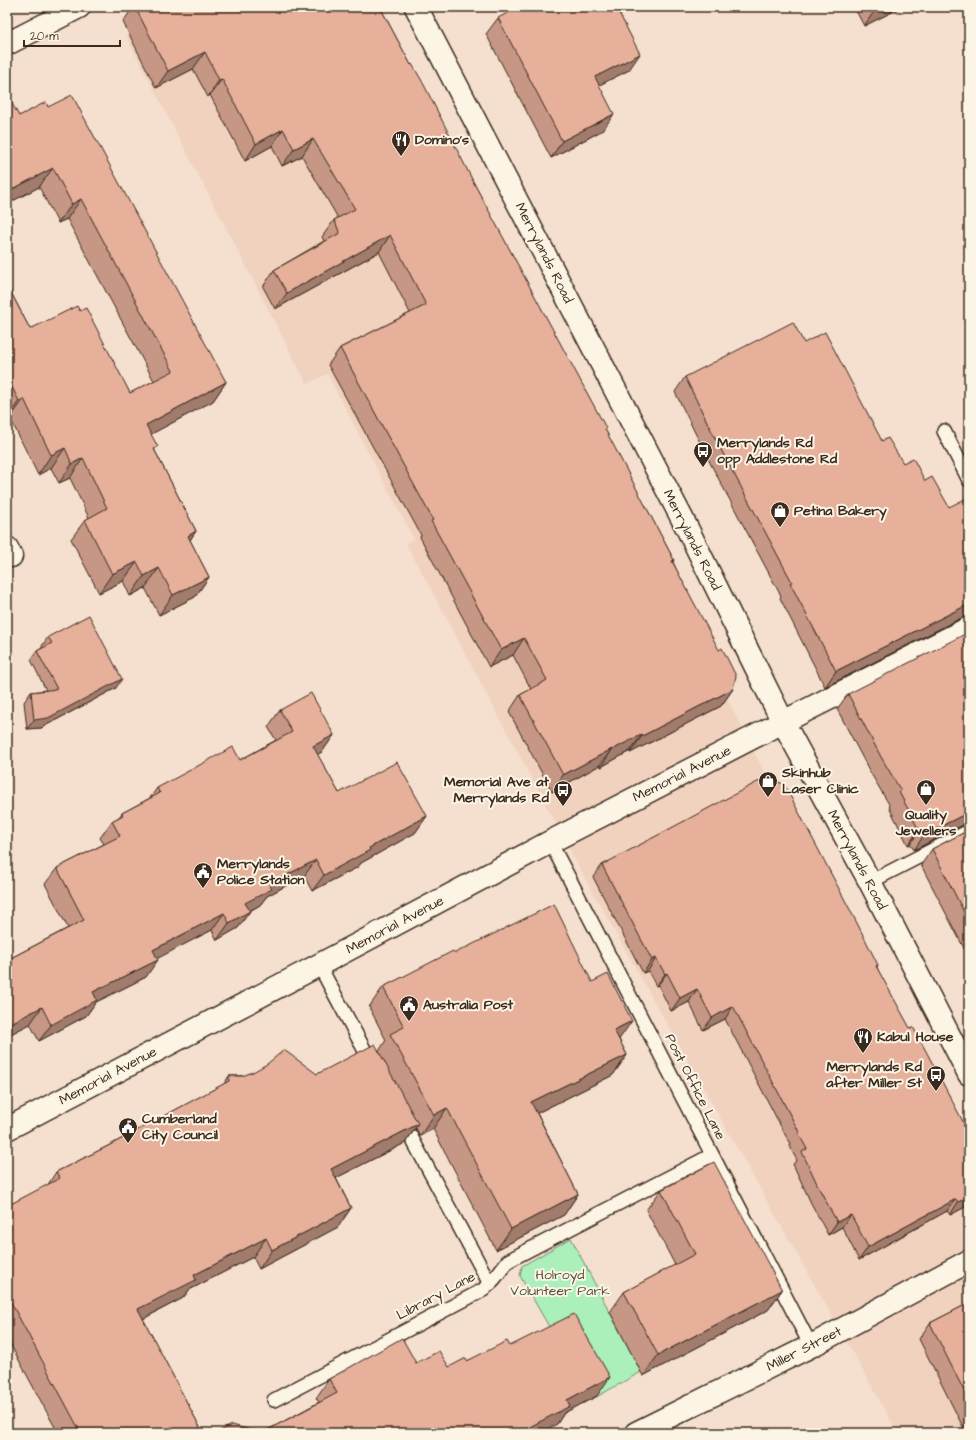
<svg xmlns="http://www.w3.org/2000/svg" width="976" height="1440" font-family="'Architects Daughter',sans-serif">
<rect width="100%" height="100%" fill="#f5e0cf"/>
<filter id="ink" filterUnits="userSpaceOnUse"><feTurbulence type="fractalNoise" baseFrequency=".025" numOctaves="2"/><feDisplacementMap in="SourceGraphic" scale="8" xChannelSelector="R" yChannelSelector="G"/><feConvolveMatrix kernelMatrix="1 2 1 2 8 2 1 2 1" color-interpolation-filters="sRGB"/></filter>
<g filter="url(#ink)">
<!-- built -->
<polygon fill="#f0d2bf" points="181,7 360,7 708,661 770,783 969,1159 969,1433 898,1433 588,884 406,543 414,539 327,374 307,384 126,36"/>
<!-- green -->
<polygon fill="#abefba" stroke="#738c6c" points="571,1238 641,1372 591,1400 520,1276 522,1266"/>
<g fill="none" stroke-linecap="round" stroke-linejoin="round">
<!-- lane casing -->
<g stroke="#3b2a1e" stroke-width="16">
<g id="lane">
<polyline points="944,431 969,480"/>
<polyline points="550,842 569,878 811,1346"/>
<polyline points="870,882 969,831"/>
<polyline points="319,965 372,1064"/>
<polyline points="402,1120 490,1284"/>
<polyline points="274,1400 483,1290 494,1279 508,1261 519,1255 712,1155"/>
</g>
</g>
<!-- street casing -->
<g stroke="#3b2a1e" stroke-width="25">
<g id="street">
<polyline points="416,7 686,526 783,722 870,882 969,1074"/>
<polyline points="7,44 79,7"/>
<polyline points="7,548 11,556"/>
<polyline points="7,1129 319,965 550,842 783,722 969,628"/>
<polyline points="636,1433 811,1346 969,1261"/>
</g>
</g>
<!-- lane -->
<use href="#lane" stroke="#fcf5e5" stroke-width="13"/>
<!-- street -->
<use href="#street" stroke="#fcf5e5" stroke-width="22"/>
</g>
<!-- wall -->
<g fill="#c69785" stroke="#3b2a1e">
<polygon points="133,7 380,7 674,560 673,562 733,689 721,706 630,753 630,751 601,767 600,765 552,792 509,712 520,695 531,689 513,655 489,667 420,537 421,535 328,365 340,348 410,313 379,252 275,309 263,287 274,270 324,241 322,237 334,220 338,218 302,156 282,166 272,146 245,161 210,95 208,97 193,69 156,88 123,22"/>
<polygon points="854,7 902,7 864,26"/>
<polygon points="498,18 629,70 599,85 603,130 551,158 486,34"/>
<polygon points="7,99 19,116 48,107 226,382 213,401 151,434 155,451 196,531 190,540 209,577 195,597 159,615 145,588 130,596 123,581 99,593 71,539 85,520 89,518 70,478 59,483 51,468 38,475 10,418 7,420 7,285 30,329 80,311 130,393 154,381 67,219 58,223 39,187 7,204"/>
<polygon points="804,343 963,617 825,687 780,598 781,596 708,459 675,392 685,377"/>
<polygon points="48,637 116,688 41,728 27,729 24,702 31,692 46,690 31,660 37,651 42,648 42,646"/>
<polygon points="848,694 965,824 914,850 910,844 908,845 889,807 890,806 870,772 837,709"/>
<polygon points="280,710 334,735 322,752 317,754 339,793 427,816 415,833 361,863 358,867 312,891 304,876 267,896 260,905 250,911 238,928 217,940 212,930 157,958 146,977 96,1002 86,1016 39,1041 30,1024 7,1036 7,960 68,928 45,884 57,868 104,844 100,838 112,821 119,817 122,813 150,798 157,788 240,760 276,740 268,727"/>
<polygon points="969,830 969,958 921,865 932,849"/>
<polygon points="602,865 878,965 877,967 969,1205 950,1215 947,1211 859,1260 842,1227 828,1235 811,1203 793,1164 797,1160 789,1146 790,1144 725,1019 703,1030 689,1002 671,1011 658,985 656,986 648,971 643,973 593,877"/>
<polygon points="455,953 619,1039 627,1055 613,1075 537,1113 578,1194 564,1215 496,1250 433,1129 420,1136 416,1128 405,1143 336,1178 351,1208 338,1227 259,1269 253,1257 189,1290 183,1298 143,1319 203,1433 58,1433 7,1338 7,1206 47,1186 56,1172 110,1145 224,1084 229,1076 317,1074 379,1051 386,1040 369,1007 383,987"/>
<polygon points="661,1190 782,1290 768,1310 643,1376 610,1312 624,1292 675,1265 646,1210"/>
<polygon points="969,1303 969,1433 966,1433 919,1339 930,1323"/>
<polygon points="510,1346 597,1396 564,1413 557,1424 262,1433 319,1402 316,1398 329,1379 416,1363 449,1367"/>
</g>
<!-- shaded-wall -->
<g fill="#a17b6c" stroke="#3b2a1e">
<polygon points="882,7 902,7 864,26 875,10"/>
<polygon points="205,52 193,69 156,88 168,71"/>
<polygon points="640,54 629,70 584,93 595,77"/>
<polygon points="222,79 210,95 208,97 219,80"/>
<polygon points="614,114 603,130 551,158 562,141"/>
<polygon points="283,129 272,146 245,161 256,144"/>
<polygon points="313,139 302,156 282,166 294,149"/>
<polygon points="53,168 39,187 7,204 7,192"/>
<polygon points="81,199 67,219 58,223 72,204"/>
<polygon points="390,235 379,252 275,309 287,293"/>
<polygon points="226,382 213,401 133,444 146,425"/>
<polygon points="24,399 10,418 7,420 7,418 19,401"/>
<polygon points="65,448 51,468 38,475 51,455"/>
<polygon points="83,458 70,478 59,483 72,464"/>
<polygon points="196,531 183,551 188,536"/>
<polygon points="137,562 123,581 99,593 112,574"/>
<polygon points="159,568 145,588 130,596 144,576"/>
<polygon points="209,577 195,597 159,615 173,595"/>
<polygon points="969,604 969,616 963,617 825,687 836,671"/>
<polygon points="524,638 513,655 489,667 501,650"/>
<polygon points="122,679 116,688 41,728 27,729 34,720"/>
<polygon points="733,689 721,706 630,753 642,736"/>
<polygon points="642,734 630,751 601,767 612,750"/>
<polygon points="334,735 322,752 301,763 313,746"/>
<polygon points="612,749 600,765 552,792 563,775"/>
<polygon points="969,812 969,823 965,824 914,850 924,835"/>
<polygon points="427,816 415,833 361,863 358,867 312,891 324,875 369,848"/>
<polygon points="921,829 910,844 908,845 919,830"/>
<polygon points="316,860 304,876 267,896 260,905 234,919 245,903 269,884"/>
<polygon points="250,911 238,928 217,940 229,923"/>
<polygon points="224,913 212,930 141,967 153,950"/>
<polygon points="656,958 648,971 643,973 652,960"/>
<polygon points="158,960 146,977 96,1002 86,1016 39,1041 51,1025 93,992"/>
<polygon points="667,973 658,985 656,986 665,974"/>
<polygon points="697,989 689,1002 671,1011 680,998"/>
<polygon points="733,1006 725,1019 703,1030 712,1018"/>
<polygon points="42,1007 30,1024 7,1036 7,1025"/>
<polygon points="632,1021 618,1041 614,1030"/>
<polygon points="627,1055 613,1075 517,1123 531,1102"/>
<polygon points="447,1108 433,1129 420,1136 434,1115"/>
<polygon points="418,1124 405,1143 318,1187 331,1169"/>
<polygon points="578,1194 564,1215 496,1250 511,1229"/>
<polygon points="969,1197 969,1205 950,1215 958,1202"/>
<polygon points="956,1199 947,1211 859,1260 868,1247"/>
<polygon points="351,1208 338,1227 259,1269 272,1250"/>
<polygon points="851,1215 842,1227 828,1235 837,1222"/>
<polygon points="266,1238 253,1257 189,1290 183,1298 125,1328 138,1309 194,1275"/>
<polygon points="782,1290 768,1310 643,1376 658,1355"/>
<polygon points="610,1377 597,1396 564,1413 557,1424 540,1433 518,1433 567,1400"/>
</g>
<!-- building -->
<g fill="#e6b09b" stroke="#3b2a1e">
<polygon points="135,7 380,7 411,65 412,64 422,81 476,187 606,428 605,429 674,560 672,561 719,650 722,648 736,676 733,689 642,736 642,734 612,750 612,749 563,775 520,695 547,680 524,638 501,650 431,521 433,520 340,348 426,305 390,235 287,293 274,270 340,233 334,220 355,209 313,139 294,149 283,129 256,144 222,79 219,80 205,52 168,71"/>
<polygon points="519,7 616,7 640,54 595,77 614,114 562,141 498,18"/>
<polygon points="874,7 882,7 875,10"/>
<polygon points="72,95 226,382 146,425 158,447 154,449 196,531 188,536 209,577 173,595 159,568 144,576 137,562 112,574 85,520 107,508 83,458 72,464 65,448 51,455 24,399 19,401 7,377 7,285 30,329 77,306 80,311 86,308 130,393 173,371 81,199 72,204 53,168 7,192 7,99 9,98 19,116 46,102 48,107"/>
<polygon points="793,322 804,343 825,332 882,441 888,438 903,463 913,458 925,481 932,477 949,507 969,497 969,604 836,671 790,583 792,582 718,444 685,377"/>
<polygon points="89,615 122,679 48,718 34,720 31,692 57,689 37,651 52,643 48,637"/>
<polygon points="969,632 969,812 924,835 921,829 919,830 899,792 901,791 881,757 848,694"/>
<polygon points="311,693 334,735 313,746 339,793 397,762 427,816 369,848 370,850 324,875 316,860 269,884 272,889 245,903 250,911 229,923 224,913 153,950 158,960 93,992 97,1000 51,1025 42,1007 7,1025 7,960 84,920 57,868 120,836 112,821 123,815 122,813 160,793 157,788 233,747 240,760 292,732 280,710"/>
<polygon points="765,778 784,784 858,925 878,965 876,966 910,1028 913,1027 927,1053 969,1133 969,1197 958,1202 956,1199 868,1247 851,1215 837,1222 820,1190 802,1152 807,1149 798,1133 799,1132 733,1006 712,1018 697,989 680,998 667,973 665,974 656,958 652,960 602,865"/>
<polygon points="969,830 969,922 932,849"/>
<polygon points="554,904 592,982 608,974 632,1021 614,1030 627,1055 531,1102 578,1194 511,1229 447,1108 434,1115 390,1034 404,1027 383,987 453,951 455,953"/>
<polygon points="375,1044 418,1124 331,1169 351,1208 272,1250 266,1238 194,1275 196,1280 138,1309 203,1433 81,1433 7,1295 7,1206 60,1178 56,1172 110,1145 229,1081 229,1076 242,1076 253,1072 267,1064 284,1050 317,1074"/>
<polygon points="714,1162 782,1290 658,1355 624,1292 695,1254 661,1190"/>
<polygon points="969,1303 969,1401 930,1323"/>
<polygon points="574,1314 610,1377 567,1400 570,1406 518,1433 216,1433 232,1425 262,1433 337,1393 329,1379 402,1338 416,1363 439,1351 449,1367 466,1358 467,1361 507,1341 510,1346"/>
</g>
</g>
<!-- icons -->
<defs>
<g id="restaurant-pin" transform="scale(1)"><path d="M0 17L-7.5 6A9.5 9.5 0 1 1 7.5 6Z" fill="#3b2a1e" stroke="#fcf5e5"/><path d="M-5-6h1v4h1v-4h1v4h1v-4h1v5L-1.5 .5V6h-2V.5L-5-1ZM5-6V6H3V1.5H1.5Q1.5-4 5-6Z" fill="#fff"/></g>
<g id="bus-pin" transform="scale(1)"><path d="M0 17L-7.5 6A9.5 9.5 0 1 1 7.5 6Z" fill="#3b2a1e" stroke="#fcf5e5"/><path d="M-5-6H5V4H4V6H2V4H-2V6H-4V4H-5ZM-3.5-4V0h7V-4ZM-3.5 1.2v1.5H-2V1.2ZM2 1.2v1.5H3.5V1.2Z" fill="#fff"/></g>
<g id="shop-pin" transform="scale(1)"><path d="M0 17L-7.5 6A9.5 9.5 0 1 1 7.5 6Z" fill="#3b2a1e" stroke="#fcf5e5"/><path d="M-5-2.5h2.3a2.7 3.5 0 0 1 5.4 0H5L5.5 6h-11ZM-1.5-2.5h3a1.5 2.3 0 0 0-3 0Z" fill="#fff"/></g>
<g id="civic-pin" transform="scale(1)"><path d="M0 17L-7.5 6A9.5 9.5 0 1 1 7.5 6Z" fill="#3b2a1e" stroke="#fcf5e5"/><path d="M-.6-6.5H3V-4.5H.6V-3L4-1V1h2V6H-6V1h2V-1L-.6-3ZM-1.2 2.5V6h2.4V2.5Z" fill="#fff"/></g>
</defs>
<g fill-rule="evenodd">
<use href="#restaurant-pin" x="401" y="140"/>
<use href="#bus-pin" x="703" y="451"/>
<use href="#shop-pin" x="780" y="511"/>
<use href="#shop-pin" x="768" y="781"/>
<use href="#shop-pin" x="926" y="789"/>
<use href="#bus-pin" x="563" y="790"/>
<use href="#civic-pin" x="203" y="872"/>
<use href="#civic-pin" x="409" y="1005"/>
<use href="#restaurant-pin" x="863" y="1037"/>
<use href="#bus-pin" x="936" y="1075"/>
<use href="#civic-pin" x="128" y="1127"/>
</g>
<g text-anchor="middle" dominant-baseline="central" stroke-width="4" stroke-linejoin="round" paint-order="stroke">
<!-- poi labels -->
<g font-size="14" font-weight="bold" fill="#3b2a1e" stroke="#fcf5e5" text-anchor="start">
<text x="415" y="140">Domino's</text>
<text x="717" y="443">Merrylands Rd<tspan x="717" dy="16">opp Addlestone Rd</tspan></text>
<text x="794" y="511">Petina Bakery</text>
<text x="782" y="773">Skinhub<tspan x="782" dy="16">Laser Clinic</tspan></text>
<text x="549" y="782" text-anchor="end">Memorial Ave at<tspan x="549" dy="16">Merrylands Rd</tspan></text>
<text x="926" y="815" text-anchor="middle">Quality<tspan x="926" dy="16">Jewellers</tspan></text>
<text x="217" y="864">Merrylands<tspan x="217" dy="16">Police Station</tspan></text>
<text x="423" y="1005">Australia Post</text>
<text x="877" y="1037">Kabul House</text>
<text x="922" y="1067" text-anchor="end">Merrylands Rd<tspan x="922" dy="16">after Miller St</tspan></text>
<text x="142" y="1119">Cumberland<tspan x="142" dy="16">City Council</tspan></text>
</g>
<!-- street labels -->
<g font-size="14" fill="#3b2a1e" stroke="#fcf5e5">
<text transform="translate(544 253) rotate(63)">Merrylands Road</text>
<text transform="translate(692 540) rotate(63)">Merrylands Road</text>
<text transform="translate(682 774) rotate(-27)">Memorial Avenue</text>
<text transform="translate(857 860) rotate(62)">Merrylands Road</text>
<text transform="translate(395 925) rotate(-28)">Memorial Avenue</text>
<text transform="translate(108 1076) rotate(-28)">Memorial Avenue</text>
<text transform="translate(695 1087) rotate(63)">Post Office Lane</text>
<text transform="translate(436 1296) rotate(-28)">Library Lane</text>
<text transform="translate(804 1349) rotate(-27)">Miller Street</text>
</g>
<!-- park labels -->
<g font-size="14" fill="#51513d" stroke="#fcf5e5">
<text x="560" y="1275">Holroyd<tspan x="560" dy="16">Volunteer Park</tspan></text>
</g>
</g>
<!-- margin -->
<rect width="976" height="1440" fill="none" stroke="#fcf5e5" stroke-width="24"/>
<rect x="12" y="12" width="952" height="1416" fill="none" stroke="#3b2a1e" stroke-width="1.5" filter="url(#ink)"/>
<!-- scale -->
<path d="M24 40v6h96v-6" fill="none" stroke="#3b2a1e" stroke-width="2"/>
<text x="30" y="40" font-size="12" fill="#3b2a1e" stroke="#fcf5e5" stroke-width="3" paint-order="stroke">20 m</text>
</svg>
